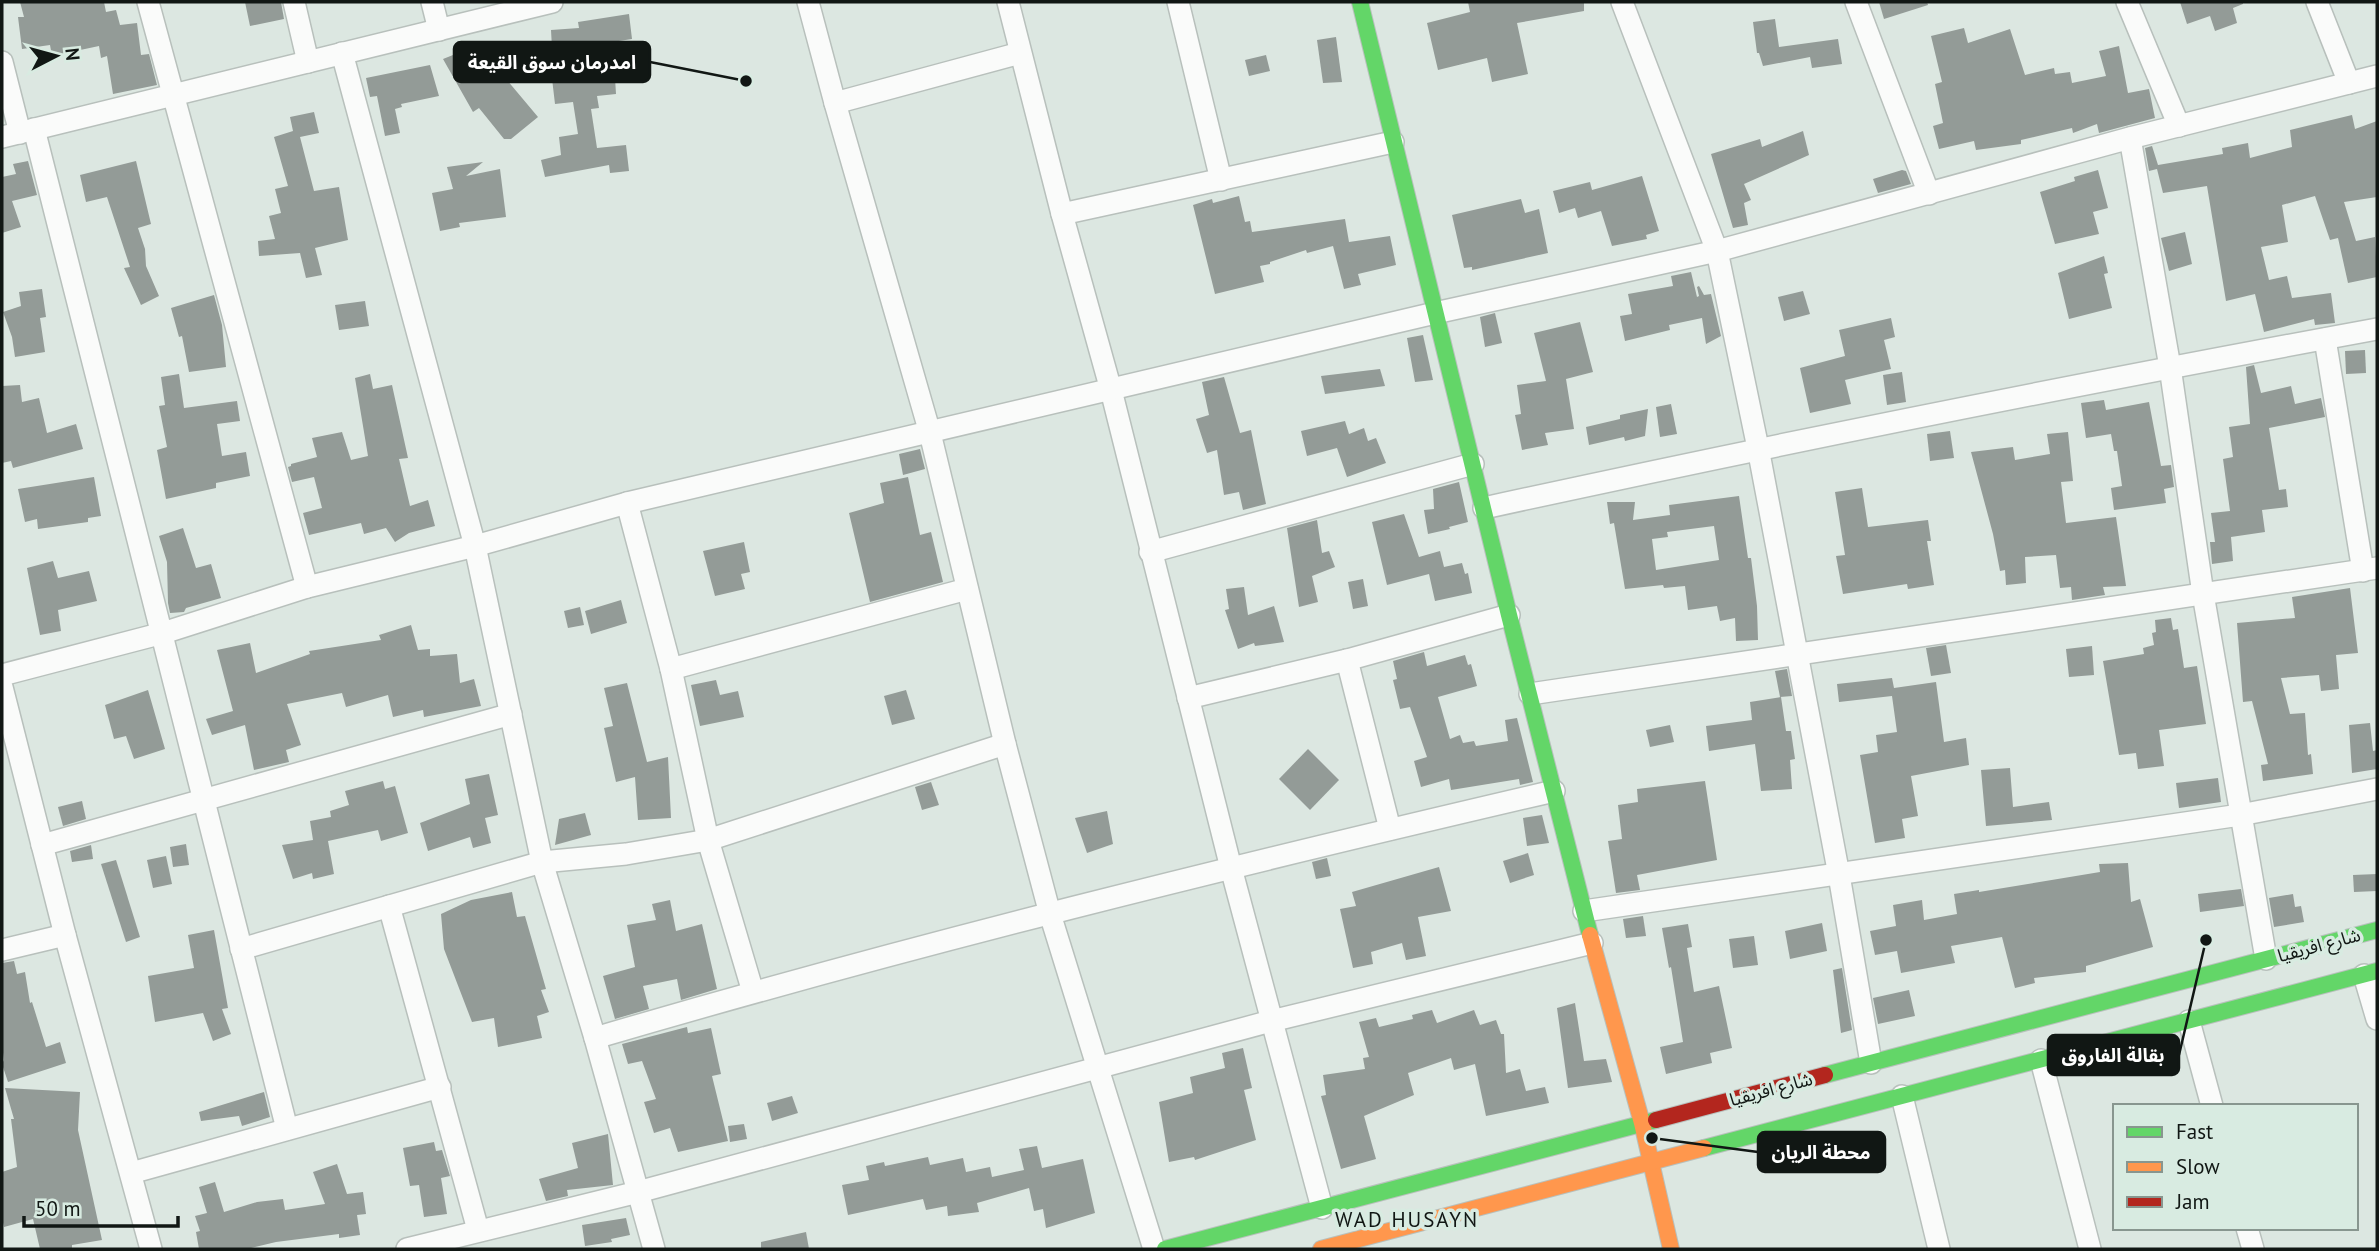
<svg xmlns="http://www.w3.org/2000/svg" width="2379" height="1251" font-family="'PT Sans','Noto Sans Arabic',sans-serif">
<rect width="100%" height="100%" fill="#dce7e1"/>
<!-- building -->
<g fill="#939b97" fill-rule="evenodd">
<polygon points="20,2 104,2 106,12 116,10 120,25 137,23 141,55 149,54 157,85 113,94 107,56 101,58 99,46 52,56 50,45 22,49 18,17 24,17"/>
<polygon points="245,2 281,2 284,19 250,26"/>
<polygon points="1468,2 1584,2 1584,11 1517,23 1528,74 1492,82 1487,58 1438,70 1427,23 1470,12"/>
<polygon points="1879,2 1927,2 1928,5 1884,19"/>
<polygon points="2180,2 2243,2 2243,4 2233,8 2237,23 2215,31 2210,16 2187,24"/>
<polygon points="629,14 632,39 566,49 568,81 615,78 616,94 597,96 599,108 591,109 597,148 626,145 629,171 610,173 609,165 545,177 541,160 561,155 559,137 578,134 573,102 555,104 551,70 502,74 538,117 511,139 504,139 479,108 473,112 443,59 468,49 476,68 535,53 535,50 552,48 551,30 579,28 578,22"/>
<polygon points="1775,19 1779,47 1838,39 1842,64 1812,68 1810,57 1763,66 1759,53 1757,53 1753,22"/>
<polygon points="1964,28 1968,43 2010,29 2025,75 2054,68 2055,74 2070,72 2072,83 2106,76 2099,51 2119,46 2128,93 2149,89 2155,118 2099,133 2097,124 2073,133 2072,128 2021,140 2021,144 1976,150 1974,141 1939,149 1933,126 1943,123 1935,84 1942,82 1931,36"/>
<polygon points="1336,37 1342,82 1323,83 1317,40"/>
<polygon points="1266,55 1270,71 1249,76 1245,60"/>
<polygon points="430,65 439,96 401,104 402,107 395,109 400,133 385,136 377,96 370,97 366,78"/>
<polygon points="314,112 319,133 300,137 314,191 339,187 348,240 315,248 322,275 306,278 300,253 259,256 258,241 275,239 269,216 281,213 275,189 288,186 274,137 293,131 290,117"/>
<polygon points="2352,115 2355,129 2377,121 2377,197 2344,202 2356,241 2375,237 2377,277 2348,283 2338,238 2330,240 2315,196 2282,205 2288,242 2261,247 2269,280 2287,276 2292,298 2331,293 2335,323 2315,325 2314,319 2264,332 2255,294 2226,301 2207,186 2163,193 2157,169 2149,171 2145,148 2152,146 2158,165 2223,154 2222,148 2248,143 2250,158 2292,147 2290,130"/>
<polygon points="1803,131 1809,155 1744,184 1751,200 1744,203 1748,225 1733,228 1711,154 1760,139 1762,147"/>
<polygon points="28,161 37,195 12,201 21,227 2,233 2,177 16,174 13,164"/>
<polygon points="136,161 151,224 138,228 145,249 146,266 159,296 141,305 124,268 130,267 107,197 86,202 80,175"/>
<polygon points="483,162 466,176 500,169 506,217 459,223 460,227 440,231 432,193 453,189 447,167"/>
<polygon points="1902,170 1906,171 1911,184 1878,193 1873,179"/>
<polygon points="2098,170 2108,208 2093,212 2099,234 2055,244 2040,192 2075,181 2074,177"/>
<polygon points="1642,176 1659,231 1646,235 1647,239 1612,246 1601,211 1578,218 1575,208 1559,213 1553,191 1590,182 1592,190"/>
<polygon points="1239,196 1245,222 1250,221 1252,232 1345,219 1349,242 1390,236 1396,265 1358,274 1361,285 1344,289 1333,246 1307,253 1306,250 1270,262 1270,264 1260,266 1264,282 1215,294 1193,205 1212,199 1213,203"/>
<polygon points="1521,199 1525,213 1539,209 1548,253 1472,270 1472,267 1464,268 1452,215"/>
<polygon points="2185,232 2192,264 2169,271 2161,238"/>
<polygon points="2104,256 2108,273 2104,274 2112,308 2069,319 2058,273"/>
<polygon points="1691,272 1697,297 1699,296 1697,287 1699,286 1704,295 1711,294 1721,336 1706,344 1702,318 1669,325 1670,330 1625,341 1620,316 1632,314 1628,294 1673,286 1671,276"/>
<polygon points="42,289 46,317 40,318 45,352 15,357 12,337 3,312 21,306 19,292"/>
<polygon points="1803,291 1810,314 1784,321 1778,297"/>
<polygon points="214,295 222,325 226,367 189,372 182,336 179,337 171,308"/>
<polygon points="365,301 369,326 339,330 335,305"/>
<polygon points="1495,313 1502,343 1485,347 1480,317"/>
<polygon points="1891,318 1895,337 1884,340 1891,369 1845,380 1851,404 1810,413 1800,368 1845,356 1839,330"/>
<polygon points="1580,322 1593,372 1566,379 1574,429 1545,433 1548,445 1522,450 1515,415 1521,414 1517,385 1546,381 1534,333"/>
<polygon points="1423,335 1433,380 1415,382 1407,338"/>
<polygon points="2365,350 2366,373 2346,374 2345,351"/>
<polygon points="2254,365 2261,393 2291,386 2295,404 2321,398 2325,417 2269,428 2279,490 2286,489 2288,507 2262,510 2265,532 2231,537 2233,561 2212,564 2210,542 2215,542 2211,513 2230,511 2223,459 2233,457 2229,427 2250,424 2246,367"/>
<polygon points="1380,369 1385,386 1325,394 1321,376"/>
<polygon points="1902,372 1906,402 1887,405 1883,375"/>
<polygon points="179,374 184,408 237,401 240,421 217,424 222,456 246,452 250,476 216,483 216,488 166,499 157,450 167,447 159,406 165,405 161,377"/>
<polygon points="370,374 373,389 392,385 408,458 399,459 410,506 428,500 435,526 409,533 395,542 386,528 364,534 361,523 309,535 303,513 322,508 314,477 292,482 288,467 291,466 291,464 317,457 312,438 342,432 351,460 368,456 355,378"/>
<polygon points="1224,377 1240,433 1251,430 1266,504 1243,510 1239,492 1224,495 1217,450 1207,453 1196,419 1209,415 1202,382"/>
<polygon points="20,385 22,402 39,398 47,433 76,424 83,449 13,468 11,461 2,463 2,386"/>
<polygon points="2104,400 2106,410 2149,402 2161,466 2171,465 2174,487 2164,489 2166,503 2114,510 2111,488 2122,486 2117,451 2114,451 2111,434 2086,438 2081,403"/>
<polygon points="1671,404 1677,434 1660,437 1656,407"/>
<polygon points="1648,409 1645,436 1625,441 1624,437 1589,445 1586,427 1620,419 1620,415"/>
<polygon points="1345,421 1349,434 1364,428 1368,441 1376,438 1386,463 1347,477 1337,448 1307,456 1301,431"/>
<polygon points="1950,431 1954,458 1930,461 1927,434"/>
<polygon points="2068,432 2073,481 2061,482 2066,523 2116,517 2126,586 2103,587 2105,595 2072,600 2071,587 2060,588 2056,555 2025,557 2026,583 2006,585 2005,570 2000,571 1993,534 1971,452 2013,447 2015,460 2050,454 2047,434"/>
<polygon points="920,449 925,469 903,475 899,454"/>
<polygon points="94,477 101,516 88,518 88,522 38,529 37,519 25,522 18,489"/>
<polygon points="908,477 920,535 931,532 943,582 870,602 849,513 884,503 880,483"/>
<polygon points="1459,482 1468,522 1449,527 1450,529 1428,534 1424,510 1434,509 1433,489"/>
<polygon points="1862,488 1868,527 1928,520 1931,541 1927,541 1934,585 1908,589 1907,584 1843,594 1836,556 1845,555 1835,492"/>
<path d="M1739 496 1748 558H1751L1757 606 1758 640 1736 641 1735 618 1720 621 1717 606 1688 610 1685 586 1664 588 1663 585 1625 589 1614 523 1610 524 1607 502H1635L1633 520 1670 515 1669 505ZM1714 526 1719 560 1656 570 1652 539 1668 537 1667 532Z"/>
<polygon points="1404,514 1419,557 1440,551 1444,567 1462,563 1465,574 1468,573 1472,593 1435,601 1429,574 1387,585 1372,522"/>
<polygon points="1317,520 1322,553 1329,551 1335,567 1312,576 1318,602 1299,607 1287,528"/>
<polygon points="183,528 196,568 211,564 221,598 186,608 184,612 170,613 168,603 167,562 159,536"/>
<polygon points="744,542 750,572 741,574 745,589 715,596 703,551"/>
<polygon points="53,561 58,578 89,571 97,601 58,610 61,631 40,635 27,568"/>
<polygon points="1363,579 1368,606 1353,609 1348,582"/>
<polygon points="1244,587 1248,615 1274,606 1284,642 1255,646 1254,643 1238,649 1225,610 1229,609 1226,589"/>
<polygon points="2350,588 2358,653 2336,655 2339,689 2321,691 2319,675 2281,678 2290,714 2305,713 2308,755 2311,754 2313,774 2263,781 2261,765 2268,764 2252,701 2243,702 2237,623 2295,618 2292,597"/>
<polygon points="621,600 627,623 591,634 585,611"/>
<polygon points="580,607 584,625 568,628 564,611"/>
<polygon points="2171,618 2173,630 2178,629 2184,668 2197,666 2206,724 2159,730 2164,766 2138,769 2136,753 2119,755 2103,661 2144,654 2143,648 2154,645 2152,633 2156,632 2155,620"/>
<polygon points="411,625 418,650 430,649 430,656 457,654 460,683 474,679 481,706 424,717 423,710 393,717 388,695 346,707 342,693 287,704 301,745 286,750 289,762 254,770 245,725 212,735 206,719 233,711 217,650 250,643 256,673 310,654 309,651 381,640 379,635"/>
<polygon points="1946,645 1951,673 1931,676 1926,648"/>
<polygon points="2092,646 2094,675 2069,677 2066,649"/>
<polygon points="1424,652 1427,666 1465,655 1468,665 1471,664 1477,686 1438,697 1450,739 1460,735 1463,743 1474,741 1476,746 1508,741 1505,720 1517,718 1533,782 1520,785 1519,779 1451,790 1449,779 1421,787 1414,761 1427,757 1410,707 1400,709 1393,680 1397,679 1393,661"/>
<polygon points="1787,669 1792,696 1780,697 1775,671"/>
<polygon points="1892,678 1894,688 1936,682 1944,742 1966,738 1969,765 1911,776 1918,816 1902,819 1905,838 1875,843 1860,755 1878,752 1876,735 1897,732 1892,696 1839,702 1837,684"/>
<polygon points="716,680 720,695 738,691 744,717 700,726 691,685"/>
<polygon points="627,683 647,762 668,757 671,818 638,820 635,777 616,782 604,728 613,726 604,688"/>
<polygon points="148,690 165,749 134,759 126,736 114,739 105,705"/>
<polygon points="906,690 915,719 892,725 884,696"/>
<polygon points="1781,697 1786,731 1791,731 1795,759 1790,760 1792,789 1761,791 1755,744 1709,751 1706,726 1752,720 1750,702"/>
<polygon points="2370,723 2373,751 2377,750 2377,769 2352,773 2349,725"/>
<polygon points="1670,725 1674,742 1650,747 1646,730"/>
<polygon points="1308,749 1339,780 1310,810 1279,779"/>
<polygon points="2010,768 2013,807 2049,802 2052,820 1986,826 1981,770"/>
<polygon points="489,774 498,815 485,818 491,843 473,848 470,837 428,851 420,823 470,804 465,779"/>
<polygon points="2218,778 2221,802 2179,808 2176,783"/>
<polygon points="383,781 385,789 395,786 408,833 381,841 378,830 328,841 334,874 313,879 312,873 293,879 282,845 313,840 310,821 331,817 330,811 349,805 345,791"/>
<polygon points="1705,781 1717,860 1637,875 1640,890 1616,893 1608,841 1622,839 1618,805 1638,802 1637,789"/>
<polygon points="931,782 939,805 922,810 915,787"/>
<polygon points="82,801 86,819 63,826 58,807"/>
<polygon points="1107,811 1113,844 1087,853 1075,818"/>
<polygon points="585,813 591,835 555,845 559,819"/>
<polygon points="1542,815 1549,843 1527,846 1523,818"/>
<polygon points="186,844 189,865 173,867 170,847"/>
<polygon points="91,845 93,859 72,862 70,851"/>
<polygon points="1528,853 1534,875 1510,883 1503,861"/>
<polygon points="166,856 172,884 153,888 147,860"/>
<polygon points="1327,858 1331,876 1316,879 1312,862"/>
<polygon points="116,860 140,937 126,942 101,864"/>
<polygon points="2128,863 2131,902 2140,899 2153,947 2086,966 2086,972 2034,978 2035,983 2015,988 2002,937 1951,946 1955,963 1901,973 1897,951 1875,955 1870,931 1896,926 1893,905 1922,900 1924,920 1957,914 1954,894 1979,890 1979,892 2100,872 2099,864"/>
<polygon points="1439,867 1451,911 1418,917 1426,956 1406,960 1402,943 1371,952 1373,964 1353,968 1340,909 1356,906 1352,892"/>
<polygon points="2377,874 2377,891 2354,892 2353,875"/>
<polygon points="2241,889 2244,906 2200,912 2198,894"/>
<polygon points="512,892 517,917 525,916 546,989 541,990 549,1012 537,1016 542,1038 498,1047 494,1018 472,1022 444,949 441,914 471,900"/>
<polygon points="2293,894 2295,907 2301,906 2304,922 2274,927 2269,898"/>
<polygon points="670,900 676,931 702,924 717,989 681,1000 677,979 643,986 649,1009 615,1019 603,976 635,967 627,925 656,920 652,904"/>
<polygon points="1643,916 1646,936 1626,938 1623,919"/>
<polygon points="1822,923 1827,951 1790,959 1785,931"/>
<polygon points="1688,924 1692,947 1687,948 1694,992 1719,986 1732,1048 1710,1053 1712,1063 1666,1074 1660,1047 1683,1042 1671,967 1669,968 1662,928"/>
<polygon points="214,930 228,1008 222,1009 231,1034 213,1041 203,1013 155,1022 148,976 194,968 188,935"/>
<polygon points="1754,936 1758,965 1733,968 1729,939"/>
<polygon points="14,961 17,974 25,972 30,1003 32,1002 46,1047 60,1042 66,1063 8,1082 2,1064 4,1060 2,1045 2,963"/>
<polygon points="1842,968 1852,1030 1841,1033 1833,970"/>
<polygon points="1909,990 1915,1016 1878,1024 1873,998"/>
<polygon points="1575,1003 1584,1061 1606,1059 1612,1082 1568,1088 1557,1008"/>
<polygon points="1432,1010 1437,1023 1474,1010 1480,1025 1496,1020 1501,1034 1504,1034 1506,1073 1520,1069 1526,1091 1545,1087 1549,1103 1486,1116 1475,1064 1454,1070 1451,1058 1408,1073 1414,1095 1364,1116 1376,1159 1341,1169 1321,1096 1326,1095 1323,1075 1365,1069 1363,1058 1369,1057 1359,1022 1376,1018 1379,1027 1413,1019 1412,1015"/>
<polygon points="687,1027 688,1033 711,1028 721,1074 712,1076 728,1141 678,1152 670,1128 654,1133 644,1102 656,1099 642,1061 628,1064 622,1044"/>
<polygon points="1243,1048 1252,1088 1244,1090 1256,1140 1195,1160 1194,1157 1169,1162 1159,1102 1193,1093 1190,1077 1225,1068 1222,1053"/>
<polygon points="5,1088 80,1092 78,1130 102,1240 72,1245 72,1249 40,1249 33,1219 4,1227 2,1218 2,1172 17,1167 11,1119 14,1119"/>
<polygon points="264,1092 270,1117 242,1126 239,1116 201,1121 199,1112"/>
<polygon points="792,1096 798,1113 772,1121 767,1103"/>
<polygon points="744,1124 747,1139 730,1142 728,1126"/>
<polygon points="608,1134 613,1185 567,1190 568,1196 546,1201 539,1179 578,1168 572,1143"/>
<polygon points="434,1142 436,1151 442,1150 450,1176 441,1178 447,1214 424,1217 419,1185 410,1186 403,1148"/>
<polygon points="1037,1146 1042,1168 1083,1159 1095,1213 1046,1228 1043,1209 1034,1211 1029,1188 977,1203 979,1212 948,1216 947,1206 926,1210 923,1199 848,1215 842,1185 869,1180 866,1166 884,1162 885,1166 928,1157 930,1165 963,1158 966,1172 990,1167 992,1177 1024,1170 1019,1149"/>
<polygon points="337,1164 347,1194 363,1192 366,1214 357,1215 360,1235 339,1238 339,1234 276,1242 247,1249 199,1249 196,1232 200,1231 195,1216 207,1213 199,1187 215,1182 224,1212 257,1202 283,1199 285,1210 325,1204 313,1172"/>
<polygon points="626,1218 630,1235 611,1239 612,1242 585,1246 582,1225"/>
<polygon points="806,1232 809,1249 761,1249 761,1242"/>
</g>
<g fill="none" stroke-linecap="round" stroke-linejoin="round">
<!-- street casing -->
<g stroke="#b8c0bc" stroke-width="24">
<g id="street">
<polyline points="148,2 307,587"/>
<polyline points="294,2 308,62"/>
<polyline points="432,2 439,30"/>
<polyline points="808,2 835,103 930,433 1005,744 1050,914 1154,1249"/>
<polyline points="1008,2 1062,214 1111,390 1231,868 1322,1208"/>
<polyline points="1178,2 1221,180"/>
<polyline points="1622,2 1717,251 1758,448 1839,875 1871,1063"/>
<polyline points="1856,2 1929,194"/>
<polyline points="2127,2 2179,126"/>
<polyline points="2317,2 2349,83"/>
<polyline points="342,53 475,546 542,862 595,1038 654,1249"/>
<polyline points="2,62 20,133"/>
<polyline points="835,103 1020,53"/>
<polyline points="34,129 287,1129"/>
<polyline points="2,137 552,2"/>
<polyline points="2130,138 2170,367 2203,594 2266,959"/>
<polyline points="1062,214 1393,142"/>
<polyline points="2325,339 2363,571"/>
<polyline points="627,503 671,669 708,840 753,992"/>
<path d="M1484 508C1781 443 2078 384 2377 329"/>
<polyline points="1150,552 1473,464"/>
<polyline points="1347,660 1390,829"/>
<polyline points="671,669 967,589"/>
<polyline points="2,675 163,633 307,587 475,546 627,503 1435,313 1717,251 2130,138 2377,76"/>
<polyline points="2,687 65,935 151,1249"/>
<polyline points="1530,694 2377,568"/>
<polyline points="1188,698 1347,660 1509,615"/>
<polyline points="42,845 511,714"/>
<polyline points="389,906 478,1230"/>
<polyline points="1584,911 2240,815 2377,789"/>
<polyline points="241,949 542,862 626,854 708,840 1005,744"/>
<polyline points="2,950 65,935"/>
<polyline points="2364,975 2377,1019"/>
<polyline points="2189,1021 2212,1106"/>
<path d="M595 1038C911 945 1232 866 1554 791"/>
<polyline points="2041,1060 2090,1249"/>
<polyline points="1902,1096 1939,1249"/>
<polyline points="131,1173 440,1087"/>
<polyline points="2247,1228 2253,1249"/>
<polyline points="407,1249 638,1192 1271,1021 1592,943"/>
</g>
</g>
<!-- fast casing -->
<g stroke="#b8c0bc" stroke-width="18">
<g id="fast">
<polyline points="1360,2 1509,615 1590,935"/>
<polyline points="1825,1075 2377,930"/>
<polyline points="1704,1148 2377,971"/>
<polyline points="1165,1249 1656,1120"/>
</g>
</g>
<!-- slow casing -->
<g stroke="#b8c0bc" stroke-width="18">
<g id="slow">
<polyline points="1590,935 1642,1123 1671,1249"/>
<polyline points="1321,1249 1704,1148"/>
</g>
</g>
<!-- jam casing -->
<g stroke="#b8c0bc" stroke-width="18">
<polyline id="jam" points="1656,1120 1825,1075"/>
</g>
<!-- street -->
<use href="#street" stroke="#fafbfa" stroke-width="21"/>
<!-- fast -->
<use href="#fast" stroke="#63d668" stroke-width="16"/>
<!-- slow -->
<use href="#slow" stroke="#ff974d" stroke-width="16"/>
<!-- jam -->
<use href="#jam" stroke="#b3261e" stroke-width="16"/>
</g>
<g text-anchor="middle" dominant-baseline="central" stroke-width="7" stroke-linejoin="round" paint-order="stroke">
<!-- street labels -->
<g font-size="18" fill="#111714" stroke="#d8ebe1">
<text transform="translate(2319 945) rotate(-15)">شارع افريقيا</text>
<text transform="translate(1771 1089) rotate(-15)">شارع افريقيا</text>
</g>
<!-- quarter labels -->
<g font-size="21" letter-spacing="2" fill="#111714" stroke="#d8ebe1">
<text x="1407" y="1219">WAD HUSAYN</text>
</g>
</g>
<!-- callouts -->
<path fill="none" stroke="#111714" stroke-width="2.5" d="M746 81L650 62M2206 940L2179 1055M1652 1138L1758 1152"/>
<g fill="#111714" stroke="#d8ebe1" stroke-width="2.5">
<circle cx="746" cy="81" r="7"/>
<circle cx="2206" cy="940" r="7"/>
<circle cx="1652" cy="1138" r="7"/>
</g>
<g fill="#111714" stroke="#111714" stroke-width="2.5">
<rect x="454" y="42" width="196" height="40" rx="7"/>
<rect x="2048" y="1035" width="131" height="40" rx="7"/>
<rect x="1758" y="1132" width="127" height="40" rx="7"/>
</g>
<g font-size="19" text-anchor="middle" font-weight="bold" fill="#fff">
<text x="552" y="69">امدرمان سوق القيعة</text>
<text x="2113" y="1062">بقالة الفاروق</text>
<text x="1821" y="1159">محطة الريان</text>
</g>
<!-- border -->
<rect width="2379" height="1251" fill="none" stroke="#111714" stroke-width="7"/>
<!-- legend -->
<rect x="2113" y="1104" width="245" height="126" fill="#d8ebe1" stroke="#88968f" stroke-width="2"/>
<rect x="2127" y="1127" width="35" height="10" fill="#63d668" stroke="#88968f" stroke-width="2"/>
<text x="2176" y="1139" font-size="21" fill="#111714">Fast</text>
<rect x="2127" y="1162" width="35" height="10" fill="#ff974d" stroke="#88968f" stroke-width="2"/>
<text x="2176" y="1174" font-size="21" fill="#111714">Slow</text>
<rect x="2127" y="1197" width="35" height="10" fill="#b3261e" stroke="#88968f" stroke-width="2"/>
<text x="2176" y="1209" font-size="21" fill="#111714">Jam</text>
<!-- north arrow -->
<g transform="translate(56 56) rotate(84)" stroke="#d8ebe1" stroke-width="5" paint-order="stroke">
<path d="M0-5L12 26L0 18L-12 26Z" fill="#111714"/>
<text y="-10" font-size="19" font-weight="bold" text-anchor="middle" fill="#111714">N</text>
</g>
<!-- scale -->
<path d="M24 1216v10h154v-10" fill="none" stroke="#111714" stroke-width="3.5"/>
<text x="35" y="1216" font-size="21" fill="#111714" stroke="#d8ebe1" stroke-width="5" paint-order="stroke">50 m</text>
</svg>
